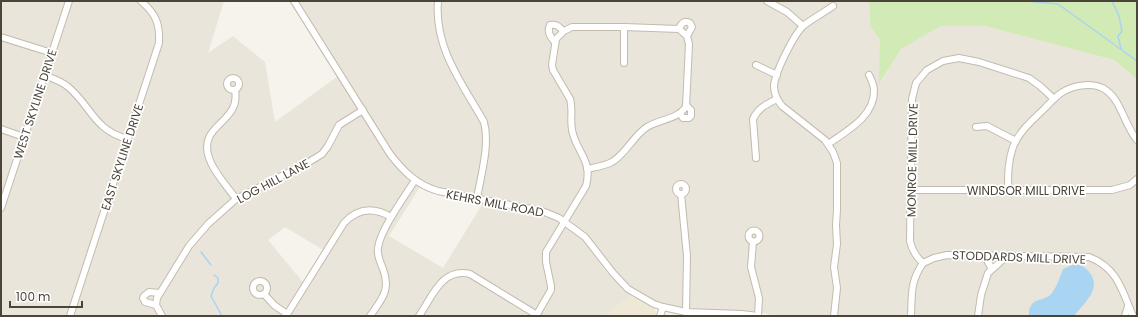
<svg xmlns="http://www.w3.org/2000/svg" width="1138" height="317" font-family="Poppins,sans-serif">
<rect width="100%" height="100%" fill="#f6f3ec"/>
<!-- residential -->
<g fill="#eae5da" fill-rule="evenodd">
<path d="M1 1H224L208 53 233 36 265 62 275 122 338 76 395 165 406 177 420 187 389 236 443 268 483 203 525 210 544 215 557 221 574 232 585 241 606 272 631 296 604 316H1ZM285 227 328 253 307 287 268 240Z"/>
<polygon points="297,1 869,1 870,26 880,40 880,83 901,49 941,26 985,26 1114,60 1137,79 1137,316 774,316 759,312 720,311 676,307 656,301 626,283 608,263 582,231 573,223 558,215 529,206 441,188 427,184 408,171 395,157"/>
</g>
<!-- education -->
<polygon fill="#efe8d6" points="631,296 655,309 656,313 656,316 604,316"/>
<!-- green -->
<polygon fill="#d2eab5" points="869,1 1137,1 1137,79 1114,60 985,26 941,26 901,49 879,84 880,40 870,26"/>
<!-- water -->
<path fill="#a9d4f2" d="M1075 264C1081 265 1085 267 1089 272 1103 288 1084 303 1074 316H1029C1028 296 1044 303 1052 293 1057 286 1060 277 1063 269Z"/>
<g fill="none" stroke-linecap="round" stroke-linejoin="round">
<!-- stream -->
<g stroke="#a9d4f2" stroke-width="1.5">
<polyline points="1026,1 1058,4 1137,61"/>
<polyline points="1112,1 1119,16 1122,31 1118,36 1121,49"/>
<polyline points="201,252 211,265"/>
<polyline points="214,275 218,278 218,283 214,288 211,296 222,316"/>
</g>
<!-- minor casing -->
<g stroke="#c2bbae" stroke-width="8">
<g id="minor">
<path d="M294 1 390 154C403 171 417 185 438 191L542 211 559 218 585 237 613 273 628 289 654 304 663 307 686 312 742 314 758 316"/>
<path d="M438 1C434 48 462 83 484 122 490 145 481 175 477 198"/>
<polyline points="767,1 787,12 803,26"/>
<path d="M833 6C825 12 808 21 802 27 793 37 775 72 774 86 774 93 777 100 782 106L825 140 833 152 837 163V210L836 225 837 244 834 267 837 288 834 316"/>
<path d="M679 29C681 23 685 20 690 23L692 27 687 36"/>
<polyline points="1,37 52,53"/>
<path d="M555 42C550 37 547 31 550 25 556 24 559 26 563 31"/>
<polyline points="624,63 624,27"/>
<polyline points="756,65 777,75"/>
<path d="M44 75C52 78 61 81 67 86 91 105 93 130 128 139"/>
<circle cx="233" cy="84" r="6"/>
<path d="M235 90C236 96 236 102 233 108 224 126 200 131 209 158 214 173 227 186 236 199"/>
<polyline points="680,114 683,118 689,118 691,116 691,110 686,105"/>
<polyline points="976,127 987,126 1016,141"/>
<polyline points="1,129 24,137"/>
<path d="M828 144C847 131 875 116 874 90 874 85 871 79 869 75"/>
<path d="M756 158 753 119C758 108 767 104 777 99"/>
<circle cx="681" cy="189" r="5"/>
<polyline points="912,190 1112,190 1130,185 1137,179"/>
<path d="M1008 190C1008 175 1008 161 1013 147 1019 131 1033 120 1045 108 1050 103 1055 97 1061 93 1073 85 1095 81 1107 91 1121 101 1125 126 1137 140"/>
<polyline points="681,194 687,256 686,312"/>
<polyline points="1,208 69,1"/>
<circle cx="754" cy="236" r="5.5"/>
<polyline points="753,242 751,267 759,298 758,316"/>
<polyline points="984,255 992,269"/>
<path d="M923 263 934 258 947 255 1089 257C1118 268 1122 291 1133 316"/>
<circle cx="260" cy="288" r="7"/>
<polyline points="264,294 274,305 287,314"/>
<polyline points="156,305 145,302 143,298 144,296 149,292 160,293"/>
<path d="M70 316 159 43C160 24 156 14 141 1"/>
<polyline points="162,316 156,305 157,298 189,246 208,224 236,199 309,162 322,154 328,146 339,125 363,110"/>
<path d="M286 316 344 223C358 208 374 207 391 217"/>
<path d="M370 316C382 299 391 290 383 269 380 262 377 255 378 248 380 230 405 196 415 180"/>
<path d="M419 316C432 297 442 267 470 274L537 315"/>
<path d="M536 316 551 290V286L546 262V252L586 186C593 160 576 152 572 130 570 119 573 109 570 99L553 70 552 65 556 39 564 31 572 27H624L679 29 687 36 689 44 686 107C676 120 660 119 647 127 633 136 626 154 612 162 604 166 596 167 587 169"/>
<polyline points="660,316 663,307"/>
<path d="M911 316C912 294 910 282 923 263 916 257 912 250 910 241L912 99 916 83 927 70 943 61 959 58 979 62 1029 78 1040 86 1054 99"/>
<polyline points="978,316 981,295 988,273 1008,255"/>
<polyline points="1125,316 1128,306"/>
</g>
</g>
<!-- minor -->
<use href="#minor" stroke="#fff" stroke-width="6"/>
</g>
<g text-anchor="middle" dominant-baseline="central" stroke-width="3.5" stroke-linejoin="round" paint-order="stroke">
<!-- street labels -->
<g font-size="12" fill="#4b4439" stroke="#fff">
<text transform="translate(35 104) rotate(-72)">WEST SKYLINE DRIVE</text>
<text transform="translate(122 157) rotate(-72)">EAST SKYLINE DRIVE</text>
<text transform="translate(912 160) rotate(-89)">MONROE MILL DRIVE</text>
<text transform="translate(273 181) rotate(-28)">LOG HILL LANE</text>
<text x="1026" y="190">WINDSOR MILL DRIVE</text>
<text transform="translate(495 203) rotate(11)">KEHRS MILL ROAD</text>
<text transform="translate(1019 257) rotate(2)">STODDARDS MILL DRIVE</text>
</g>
</g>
<!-- border -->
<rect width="1138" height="317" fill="none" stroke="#4b4439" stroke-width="4"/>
<!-- scale -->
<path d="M10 301v6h72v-6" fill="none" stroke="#4b4439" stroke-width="2"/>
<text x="16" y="301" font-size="12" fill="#4b4439" stroke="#ffffff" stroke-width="3" paint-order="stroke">100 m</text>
</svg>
